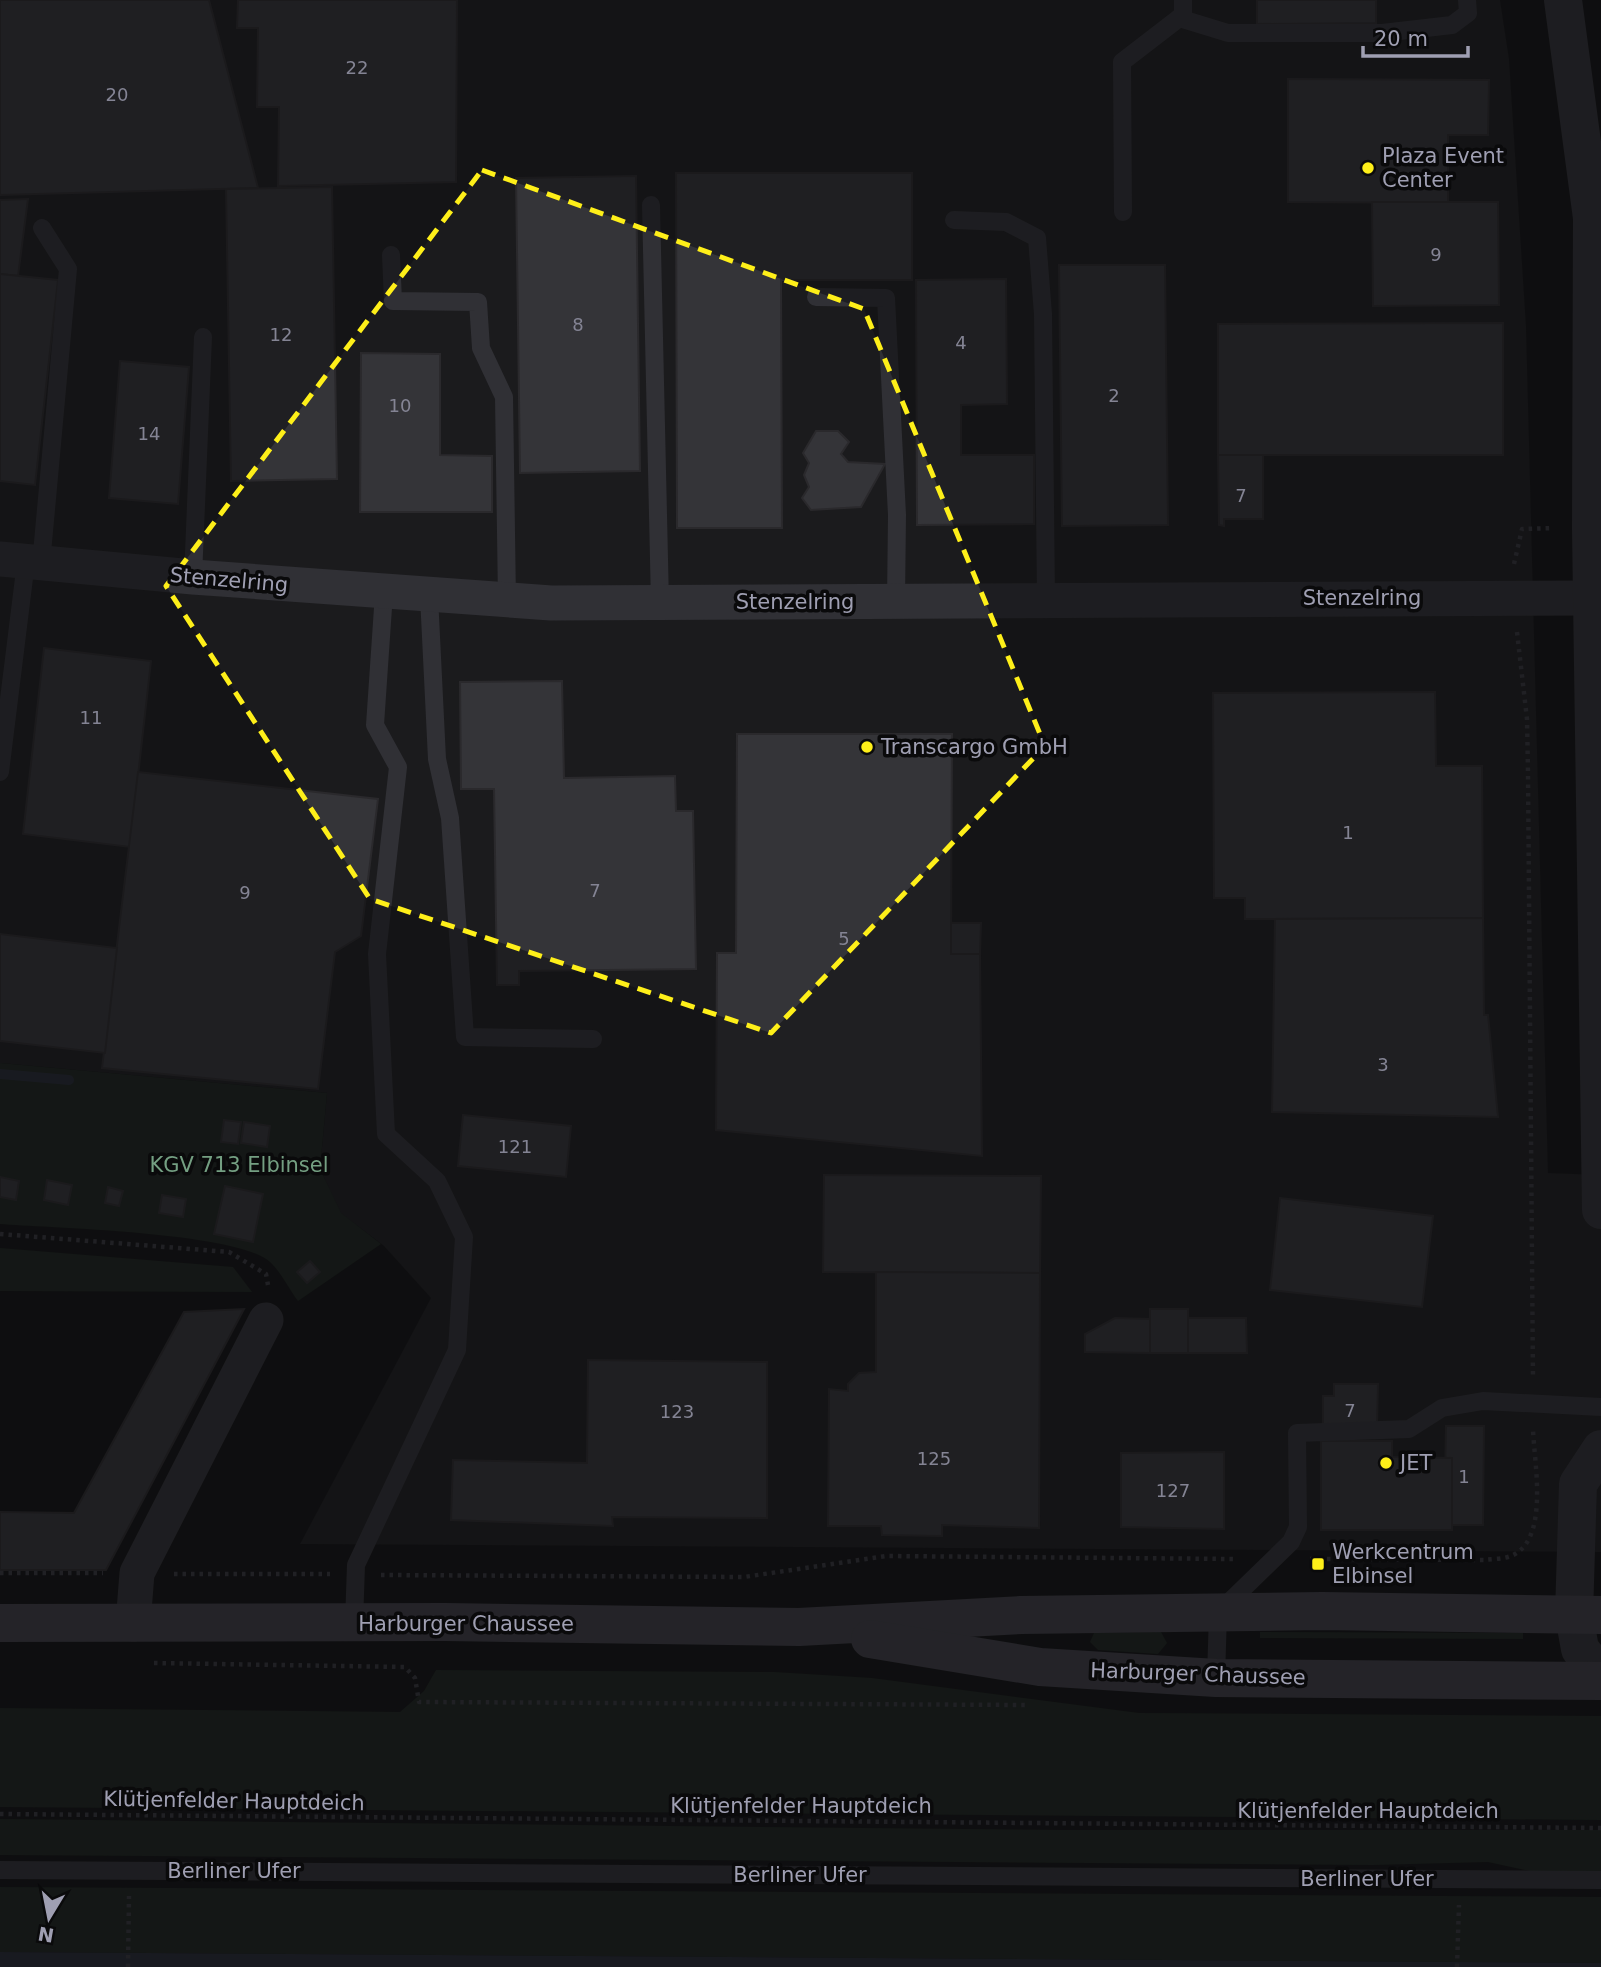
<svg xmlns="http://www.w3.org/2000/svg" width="1601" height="1967" font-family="'DejaVu Sans',sans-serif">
<rect width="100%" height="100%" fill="#0f0f10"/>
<!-- built -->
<polygon fill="#1b1b1d" points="0,0 1500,0 1509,59 1526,326 1548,1173 1601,1175 1601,1552 300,1544 431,1298 384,1246 340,1213 320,1169 327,1093 0,1063"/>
<!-- green -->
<g fill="#1b231d">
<path d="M0 1063 327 1093 320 1169 341 1213 381 1244 298 1301C289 1289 281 1272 270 1262 237 1232 51 1228 0 1224Z"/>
<polygon points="0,1248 233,1267 252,1292 0,1291"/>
<polygon points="1161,1632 1167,1643 1158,1654 1098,1650 1090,1642 1094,1633"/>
<polygon points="1260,1632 1523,1633 1523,1639 1260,1638"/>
<polygon points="436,1670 774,1672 872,1678 1139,1713 1601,1716 1601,1820 0,1807 0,1708 400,1712 424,1691"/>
<polygon points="0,1819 1063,1830 1601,1830 1601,1874 1543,1874 1488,1862 1373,1865 0,1855"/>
<polygon points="0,1887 1601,1897 1601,1963 0,1952"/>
</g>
<!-- water -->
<polygon fill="#252934" points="0,1952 1601,1963 1601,1967 0,1967"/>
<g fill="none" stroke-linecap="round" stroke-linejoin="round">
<!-- stream -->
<polyline stroke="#252934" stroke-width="10" points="0,1074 69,1080"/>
</g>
<!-- building -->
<g fill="#343438" stroke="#2a292c" stroke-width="2">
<polygon points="0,0 209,0 258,188 0,195"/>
<polygon points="238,0 457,0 456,182 278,186 279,107 257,107 258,28 237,28"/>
<polygon points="1257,0 1376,0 1376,23 1257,24"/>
<polygon points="1288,79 1489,80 1488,135 1448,135 1448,203 1288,202"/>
<polygon points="676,173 912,173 912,280 781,280 782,528 677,528"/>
<polygon points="636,176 640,471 520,473 516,178"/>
<polygon points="332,187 337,479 231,481 226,189"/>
<polygon points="28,199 18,276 0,274 0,200"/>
<polygon points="1372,202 1498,202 1499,305 1373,306"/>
<polygon points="1059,265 1165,265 1168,525 1062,526"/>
<polygon points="0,274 58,280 35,485 0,481"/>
<polygon points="1006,279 1007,404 961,405 961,455 1034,455 1034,524 917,525 916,280"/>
<polygon points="1503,323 1503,455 1218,455 1218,324"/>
<polygon points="361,353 440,354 440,455 492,456 492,512 360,512"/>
<polygon points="120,361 189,367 178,504 109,498"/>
<polygon points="816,431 838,431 849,442 841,454 848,462 885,464 861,507 811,510 802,498 809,487 804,475 809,463 803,453"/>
<polygon points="1218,455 1263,455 1263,519 1224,519 1224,526 1219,525"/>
<polygon points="44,648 151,661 130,847 23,834"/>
<polygon points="562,681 564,778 675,776 676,811 693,811 696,969 519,971 519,985 497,985 494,789 461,789 460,682"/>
<polygon points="1435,692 1436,766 1482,766 1483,918 1245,919 1245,898 1214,898 1213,693"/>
<polygon points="737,734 952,734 951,954 980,954 982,1156 716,1130 717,953 736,953"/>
<polygon points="138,772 378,799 361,936 335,952 318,1089 102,1068"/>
<polygon points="1483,918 1484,1015 1488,1015 1498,1117 1272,1112 1275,919"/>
<polygon points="951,923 981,923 980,954 951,954"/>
<polygon points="0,934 117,948 105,1053 0,1041"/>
<polygon points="463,1115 571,1126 566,1177 458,1166"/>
<polygon points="224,1120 241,1122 238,1144 221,1142"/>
<polygon points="244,1122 270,1126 267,1147 241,1143"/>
<polygon points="824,1175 1041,1176 1040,1273 823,1272"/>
<polygon points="0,1177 19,1181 16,1200 0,1197"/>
<polygon points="47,1180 72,1185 68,1205 44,1200"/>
<polygon points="225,1186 263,1194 253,1242 214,1234"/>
<polygon points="108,1187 123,1191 119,1206 105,1203"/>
<polygon points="162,1195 186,1199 183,1217 159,1213"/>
<polygon points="1280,1198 1433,1216 1422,1307 1270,1290"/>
<polygon points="310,1261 320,1272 307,1283 297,1272"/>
<polygon points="876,1272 1040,1273 1039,1528 942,1525 942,1536 882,1535 881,1526 828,1526 829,1389 848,1391 848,1384 859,1373 876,1372"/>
<polygon points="244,1309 106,1570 0,1570 0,1512 74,1513 184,1312"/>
<rect x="1150" y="1309" width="38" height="44"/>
<polygon points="1115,1318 1150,1319 1150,1353 1085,1352 1085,1334"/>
<polygon points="1188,1318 1246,1318 1247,1353 1188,1353"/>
<polygon points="588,1360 767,1362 767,1518 612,1517 613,1526 451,1520 453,1460 587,1463"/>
<polygon points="1334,1384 1378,1384 1377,1425 1323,1424 1323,1396 1334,1396"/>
<polygon points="1446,1426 1484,1426 1483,1525 1444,1525"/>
<polygon points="1321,1441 1392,1441 1392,1457 1452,1458 1452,1530 1321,1530"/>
<polygon points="1224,1452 1224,1529 1121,1527 1121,1453"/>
</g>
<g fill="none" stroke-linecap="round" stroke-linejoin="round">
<!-- path -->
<g stroke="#35363c" stroke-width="4.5" stroke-dasharray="3.5 5" stroke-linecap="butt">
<polyline points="1514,564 1522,529 1554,528"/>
<polyline points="1517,632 1527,719 1528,773 1533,1379"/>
<polyline points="0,1234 229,1252 266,1274 268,1285"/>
<path d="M1310 1559 1484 1560C1492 1559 1503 1559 1511 1556 1550 1540 1534 1463 1533 1429"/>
<polyline points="0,1573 103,1573"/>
<polyline points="174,1574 330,1574"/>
<polyline points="381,1575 744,1577 886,1556 1235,1559"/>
<polyline points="154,1663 405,1667 415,1678 419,1702 1026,1705"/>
<polyline points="0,1814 1601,1828"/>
<polyline points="128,1967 129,1896"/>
<polyline points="1457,1967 1459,1905"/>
</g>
<!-- service -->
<g stroke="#303035" stroke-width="18">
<polyline points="1179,18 1228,33 1382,33 1452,25 1468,13 1467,0"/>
<polyline points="651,205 660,603"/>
<polyline points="1123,212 1122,62 1183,15 1183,0"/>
<polyline points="954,220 1006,222 1037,238 1043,314 1046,600"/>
<polyline points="391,255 393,301 478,302 481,348 504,397 507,600"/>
<polyline points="816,297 886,298 897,515 896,601"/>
<polyline points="41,564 68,269 42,228"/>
<polyline points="193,577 203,337"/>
<polyline points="429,596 437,759 450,818 465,1037 593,1039"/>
<polyline points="0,772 26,562"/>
<polyline points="354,1623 356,1565 457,1350 464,1237 437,1181 386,1134 377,954 398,767 375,725 384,593"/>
<polyline points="1216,1678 1218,1613 1291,1542 1298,1527 1297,1433 1409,1429 1442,1408 1483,1401 1601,1407"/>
<polyline points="0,1870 1601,1880"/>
</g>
<!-- minor -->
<g stroke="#303035" stroke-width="35">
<polyline points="0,559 193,577 551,603 1593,598"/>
<polyline points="133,1624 137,1573 266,1320"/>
</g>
<!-- tertiary -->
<g stroke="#303035" stroke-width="38">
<polyline points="1563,0 1592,218 1591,528 1601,1210"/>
<polyline points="1601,1449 1578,1484 1574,1615 1580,1649 1601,1676"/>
</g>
<!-- secondary -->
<g stroke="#3e3d45" stroke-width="38">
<polyline points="0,1623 445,1622 799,1627 1021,1615 1322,1611 1601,1615"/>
<polyline points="870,1639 1040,1667 1216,1678 1601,1681"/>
</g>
</g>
<!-- marked area -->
<path d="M0 0H1601V1967H0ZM482 170 864 309 1045 746 771 1033 370 899 166 586Z" fill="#0f0f10" fill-opacity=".55" fill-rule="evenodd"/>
<path fill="none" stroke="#feef19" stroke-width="5" stroke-dasharray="14 9" stroke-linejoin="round" d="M482 170 864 309 1045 746 771 1033 370 899 166 586Z"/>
<!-- markers -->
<g fill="#feef19" stroke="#0a0a0b" stroke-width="2.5">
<circle cx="1368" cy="168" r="7"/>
<circle cx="867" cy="747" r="7"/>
<circle cx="1386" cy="1463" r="7"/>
<rect x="1311" y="1557" width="14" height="14" rx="3.5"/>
</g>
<g text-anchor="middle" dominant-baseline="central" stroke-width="7" stroke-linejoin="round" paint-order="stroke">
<!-- number labels -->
<g font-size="18" fill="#848494">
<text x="357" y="67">22</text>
<text x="117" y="94">20</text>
<text x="1436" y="254">9</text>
<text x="578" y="324">8</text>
<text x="281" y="334">12</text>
<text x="961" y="342">4</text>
<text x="1114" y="395">2</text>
<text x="400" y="405">10</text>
<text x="149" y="433">14</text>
<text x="1241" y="495">7</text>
<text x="91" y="717">11</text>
<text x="1348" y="832">1</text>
<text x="595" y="890">7</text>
<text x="245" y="892">9</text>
<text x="844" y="938">5</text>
<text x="1383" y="1064">3</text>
<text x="515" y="1146">121</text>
<text x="1350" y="1410">7</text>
<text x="677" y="1411">123</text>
<text x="934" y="1458">125</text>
<text x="1464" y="1476">1</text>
<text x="1173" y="1490">127</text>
</g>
<!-- poi labels -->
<g font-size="21" fill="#9f9fb2" stroke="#0a0a0b" text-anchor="start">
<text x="1382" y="156">Plaza Event<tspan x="1382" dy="24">Center</tspan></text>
<text x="881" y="747">Transcargo GmbH</text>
<text x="1400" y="1463">JET</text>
<text x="1332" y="1552">Werkcentrum<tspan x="1332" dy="24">Elbinsel</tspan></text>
</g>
<!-- street labels -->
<g font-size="21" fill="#9f9fb2" stroke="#0a0a0b">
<text transform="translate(229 580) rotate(5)">Stenzelring</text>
<text x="1362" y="598">Stenzelring</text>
<text x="795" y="602">Stenzelring</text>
<text x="466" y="1624">Harburger Chaussee</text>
<text transform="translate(1198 1674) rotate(2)">Harburger Chaussee</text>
<text transform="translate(234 1801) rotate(1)">Klütjenfelder Hauptdeich</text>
<text x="801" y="1806">Klütjenfelder Hauptdeich</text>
<text x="1368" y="1811">Klütjenfelder Hauptdeich</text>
<text x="234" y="1871">Berliner Ufer</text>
<text x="800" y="1875">Berliner Ufer</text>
<text x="1367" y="1879">Berliner Ufer</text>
</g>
<!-- park labels -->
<g font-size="21" fill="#749f82" stroke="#0a0a0b">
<text x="239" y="1165">KGV 713 Elbinsel</text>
</g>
</g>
<!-- north arrow -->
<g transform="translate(49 1918) rotate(190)" stroke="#0a0a0b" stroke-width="5" paint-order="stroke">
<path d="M0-5L12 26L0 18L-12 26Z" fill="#9f9fb2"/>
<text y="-10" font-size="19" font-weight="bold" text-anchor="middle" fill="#9f9fb2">N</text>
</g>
<!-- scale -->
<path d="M1363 46v10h105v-10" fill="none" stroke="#9f9fb2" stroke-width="3.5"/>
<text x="1374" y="46" font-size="21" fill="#9f9fb2" stroke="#0a0a0b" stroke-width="5" paint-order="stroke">20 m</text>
</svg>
